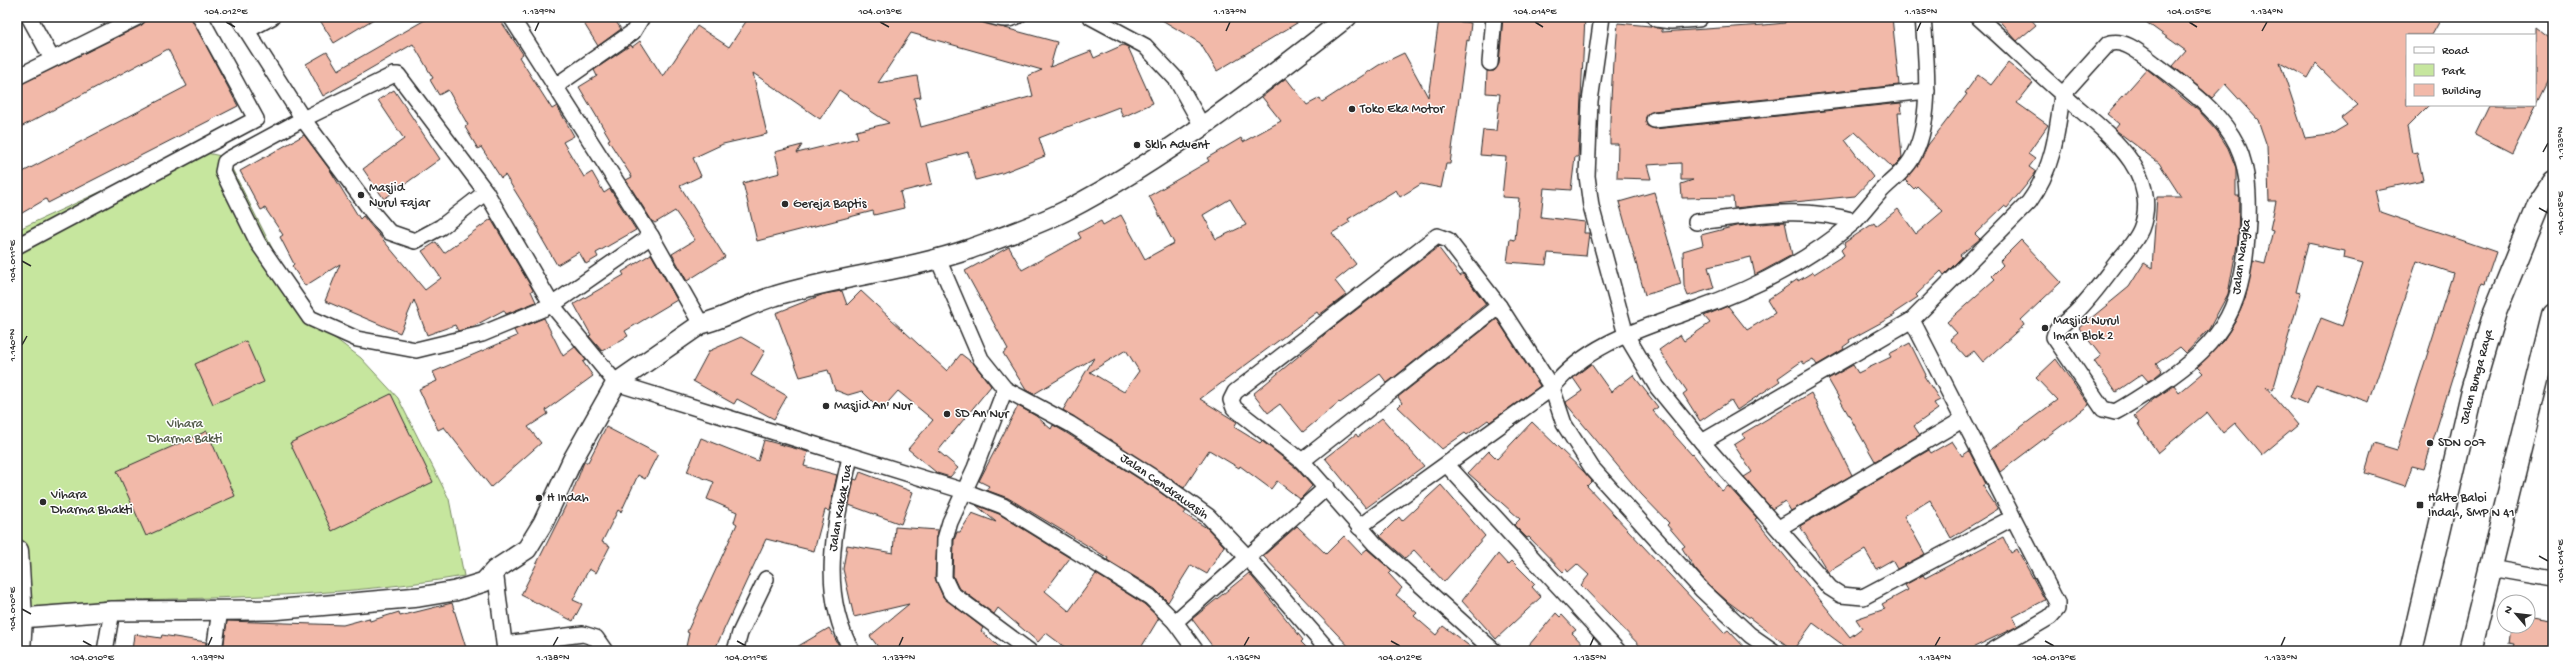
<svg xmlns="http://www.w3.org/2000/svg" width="2570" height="668" font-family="'Gochi Hand',sans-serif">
<rect width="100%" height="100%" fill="#fff"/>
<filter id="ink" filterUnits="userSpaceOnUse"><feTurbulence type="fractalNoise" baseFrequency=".025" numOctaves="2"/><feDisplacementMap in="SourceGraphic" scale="8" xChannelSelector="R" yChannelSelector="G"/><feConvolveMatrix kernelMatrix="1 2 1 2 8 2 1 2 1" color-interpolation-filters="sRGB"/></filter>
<g filter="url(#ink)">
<!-- green -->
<path fill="#c6e69e" stroke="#788864" d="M192 150 226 157 307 317 361 358 398 398 449 499 464 576C351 595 237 598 123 600 90 601 56 609 23 606L17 538V230Z"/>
<!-- building -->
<g fill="#f2b9a9" stroke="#2b2b2b" fill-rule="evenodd">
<polygon points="148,17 191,17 238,106 48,203 46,199 17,216 17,175 187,86 168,49 17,129 17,86 142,25"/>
<polygon points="318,17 377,17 334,43"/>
<polygon points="430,17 498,17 523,54 519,57 552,109 557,106 574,136 563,142 584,177 592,172 604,193 610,189 636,230 596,253 598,257 586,264 579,252 557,265 538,232 540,231 505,175 501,178 481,147 478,149 465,127 468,125 448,90 439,95 430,80 433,78 413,44 323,96 306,64 327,52 338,70"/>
<polygon points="580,17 613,17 621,29 598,46"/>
<path d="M749 17H964L1057 42 1050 67 1091 51 1094 58 1123 45 1128 47 1153 103 1123 117 1119 107 1039 138 1045 156 1002 173 976 180 968 152 927 163 932 184 900 192 904 208 874 215 873 211 757 241 743 183 780 173 775 152 802 145 797 153 858 138 856 131 889 123 839 90 820 119 753 73 767 134 723 144 693 158 701 176 680 186 725 257 687 281 672 254 695 240 675 211 655 223 652 221 626 180 632 177 608 140 610 139 579 87 597 76 594 70 631 45 632 47 640 41 663 77 697 26 729 47ZM911 33 1042 70 1028 76 1033 96 921 127 914 98 921 97 917 76 878 83Z"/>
<polygon points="1157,17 1307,17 1217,71 1200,43"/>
<polygon points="1503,17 1585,17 1578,157 1575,157 1571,190 1544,188 1541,217 1585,222 1584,233 1589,233 1586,256 1548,253 1546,265 1507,262 1510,239 1515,240 1519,198 1502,197 1506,157 1480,155 1483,130 1496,131 1500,94 1486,93 1487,71 1494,71 1499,64"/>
<polygon points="1785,17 1892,17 1899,85 1653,111 1646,117 1647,126 1655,129 1901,103 1902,113 1898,113 1902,158 1894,166 1893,168 1855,132 1845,140 1873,177 1855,196 1734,208 1733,197 1682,198 1681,184 1693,180 1681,180 1681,163 1647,165 1651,179 1617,178 1618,144 1610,144 1610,120 1613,61 1615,61 1618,23 1650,26 1662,29 1662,32 1764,25 1785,23"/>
<polygon points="1996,17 2029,17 2036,25 2017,41"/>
<path d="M2139 17H2442L2432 35H2407V105H2429L2407 127 2412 153 2417 152 2423 180 2375 190 2380 212 2496 252 2485 284 2482 283 2424 469 2412 466 2405 486 2365 473 2374 443 2397 450 2453 273 2417 261 2369 402 2316 384 2307 404 2290 397 2321 318 2342 326 2363 263 2344 258 2345 251 2308 243 2296 292 2301 293 2273 390 2266 387 2298 425 2262 455 2235 423 2223 433 2207 412 2158 453 2138 424 2139 423 2134 416 2154 399 2174 386 2179 393 2203 373 2197 367 2223 341 2235 322 2245 300 2253 261 2265 264 2273 230 2270 229 2276 201H2269L2267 146 2258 120 2225 84 2212 98 2173 66 2186 51ZM2280 62 2308 78 2316 64 2358 105 2341 118 2347 125 2330 135 2305 138Z"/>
<path d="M1439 19 1471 23 1469 41 1467 40 1450 164H1446L1441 188 1421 184 1400 197 1396 190 1348 219 1350 222 1332 233 1356 264 1335 281 1346 295 1319 315 1317 312 1200 399 1237 422 1234 427 1260 443 1262 441 1296 468 1312 486 1304 495 1300 499 1277 481 1271 489 1240 466 1239 468 1209 450 1184 488 1063 410 1094 358 1034 394 1026 390 1003 353 1008 349 965 271 1009 247 1022 270 1081 238 1078 233 1101 221 1103 225 1121 215 1145 259 1174 243 1149 196 1209 161 1207 158 1241 138 1243 142 1281 121 1262 97 1286 78 1307 105 1320 98 1322 102 1379 65 1404 53 1428 97ZM1230 199 1246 225 1216 239 1203 215ZM1126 350 1139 371 1124 392 1090 372Z"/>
<polygon points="2535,27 2553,41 2553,70 2512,153 2475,134 2489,105 2535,105"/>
<polygon points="2008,63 2033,83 2017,103 2048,125 2028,154 2035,159 2029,167 2036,172 2027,184 2007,208 2004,206 1975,234 1980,239 1960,255 1962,257 1944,275 1941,271 1916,295 1918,297 1894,313 1895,315 1849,340 1850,342 1843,347 1844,349 1817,365 1813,359 1804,364 1802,361 1778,378 1780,381 1737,410 1731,400 1700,421 1683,394 1687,391 1659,350 1680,335 1684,341 1710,323 1704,316 1728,306 1747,330 1775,313 1767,300 1798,279 1798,281 1813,272 1814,274 1844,255 1841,250 1845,246 1844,243 1874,223 1876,226 1898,209 1916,234 1943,211 1917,186 1914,189 1905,180 1915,169 1928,145 1967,94 1965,93 1978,75 1991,85"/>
<polygon points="2147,69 2200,112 2217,131 2228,148 2236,168 2236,196 2239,196 2238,240 2228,294 2209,329 2186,353 2180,347 2156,364 2162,371 2154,378 2148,381 2142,374 2116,392 2094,361 2101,356 2079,328 2129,287 2144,263 2152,268 2157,197 2181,197 2159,163 2117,131 2115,129 2119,124 2107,114"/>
<polygon points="394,90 440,159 384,199 363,169 404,139 378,100"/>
<polygon points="304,135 330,170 360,219 363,216 425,290 441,278 422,251 436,242 444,253 491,219 533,290 531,291 536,302 506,314 504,310 472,327 458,331 455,325 427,335 414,300 400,333 325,301 340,264 305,286 292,266 294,264 280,237 283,235 265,208 261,210 240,171"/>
<polygon points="1654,192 1681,284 1645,295 1619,202"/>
<polygon points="1785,222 1792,255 1755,275 1751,257 1708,267 1714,288 1688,296 1684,286 1683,251 1703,245 1701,235 1736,226"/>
<polygon points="2021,240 2061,282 2021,320 2024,325 1983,362 1974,351 1966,357 1950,339 1957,333 1947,322 1995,279 1992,276 2003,265 2000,261"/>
<polygon points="1438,247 1460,276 1463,274 1486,304 1387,383 1380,374 1340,403 1339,402 1303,432 1280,404 1268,413 1253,394 1330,330"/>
<polygon points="651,254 677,300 625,331 628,336 602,351 589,336 591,335 574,304 624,275 622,272"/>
<polygon points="842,291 847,305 861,291 947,371 961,354 974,364 991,386 938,451 958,468 950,477 937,473 908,449 933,420 898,391 881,410 862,391 848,395 835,390 828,370 800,377 776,313 824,294"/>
<polygon points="544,318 563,356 575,347 586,360 583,362 593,376 546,410 548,414 528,427 541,443 491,487 444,427 438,430 419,389 437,381 433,372 517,336 514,330"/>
<polygon points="1497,319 1540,386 1490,422 1488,420 1467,435 1465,433 1442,449 1398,407 1402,403 1398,397"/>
<polygon points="741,337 765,351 751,375 787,396 774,419 737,399 734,404 693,381 709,351"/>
<polygon points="246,341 264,382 213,404 195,364"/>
<polygon points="1910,343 1926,375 1924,376 1940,400 1934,403 1938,409 1914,426 1920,435 1875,461 1828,379 1853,365 1858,373 1891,357 1889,354"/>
<polygon points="2056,359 2089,405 2000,472 1989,451 2057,400 2036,378"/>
<polygon points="1591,364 1611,392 1633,375 1658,407 1653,411 1692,455 1693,454 1722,491 1728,486 1757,518 1755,519 1850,637 1862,628 1856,619 1885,609 1882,604 1908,590 1905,585 1923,575 1925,578 2003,537 2011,553 2017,549 2045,600 2013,617 2018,626 1966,651 1851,651 1813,623 1793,650 1727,601 1708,584 1695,569 1682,548 1685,546 1667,525 1669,523 1641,494 1567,405 1566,402 1582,391 1573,378"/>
<polygon points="1811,393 1852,475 1791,511 1785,501 1772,509 1744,477 1752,472 1734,445 1745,438 1742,434"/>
<polygon points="391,394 433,482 332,531 290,443"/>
<polygon points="1018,406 1036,416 1051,429 1053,425 1065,432 1154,488 1186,511 1184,514 1207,528 1224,546 1207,574 1191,565 1168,602 1155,589 1107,560 1108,558 1008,498 986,490 989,486 979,481"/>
<polygon points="1382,418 1424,466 1366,508 1325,458 1356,434 1358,437"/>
<polygon points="1532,422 1585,473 1592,481 1587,486 1724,633 1728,630 1748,651 1645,651 1581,585 1589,575 1577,564 1568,572 1566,569 1563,572 1529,537 1527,538 1514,525 1520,519 1468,473 1489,451 1497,459"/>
<polygon points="606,427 658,454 645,479 638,475 621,512 618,510 602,542 610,546 596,573 589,569 573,600 582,604 573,621 521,595 573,491 584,462 588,462"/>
<polygon points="207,431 235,496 146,536 117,471"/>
<polygon points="701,438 758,461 764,440 808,452 804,466 837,475 829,511 825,510 814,551 766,539 714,651 685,651 689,633 687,632 737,524 734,522 737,512 707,499 714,482 687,472"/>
<polygon points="1952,441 1962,456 1969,451 1986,484 1983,486 1998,509 1951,538 1930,500 1904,516 1925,554 1897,569 1892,560 1876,569 1865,550 1828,572 1800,526 1929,450 1931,453"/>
<polygon points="860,472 913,492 901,524 849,505 854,479 857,480"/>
<polygon points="1441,485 1485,536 1444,582 1414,550 1405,558 1380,536 1399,517 1402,521"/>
<polygon points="976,505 999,514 1070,558 1045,591 1069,611 1096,574 1144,604 1159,618 1139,651 1070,651 1046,633 1038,642 998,608 994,614 958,587 953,576 954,540 957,532 960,532 972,513 996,522"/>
<polygon points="1297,526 1326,554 1344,536 1361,554 1367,549 1392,571 1389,574 1402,588 1396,595 1417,613 1414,616 1436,635 1443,626 1476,651 1353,651 1263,556"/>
<polygon points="895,527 938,530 935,578 943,597 983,628 981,631 1004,651 881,651 870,636 909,604 854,617 843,569 847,545 893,553"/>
<polygon points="1498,554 1508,565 1512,561 1535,584 1532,587 1541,597 1496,639 1462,601"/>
<polygon points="1249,573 1303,640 1301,642 1310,651 1216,651 1192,619"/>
<polygon points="452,603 467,651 223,650 227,621 343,625 369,618 370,621 399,612 400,616"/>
<polygon points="1556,613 1560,617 1562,615 1576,630 1572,633 1589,651 1524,651"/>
<polygon points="2528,616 2553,620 2553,651 2512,651 2514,644 2508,643 2510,626 2528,626"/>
<polygon points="829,628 842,651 790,651"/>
<polygon points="134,634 161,638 162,635 206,642 205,651 132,651"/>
</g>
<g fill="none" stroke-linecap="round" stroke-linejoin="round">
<!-- service casing -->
<g stroke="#2b2b2b" stroke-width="11">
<path id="service" d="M981 17C996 21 1008 27 1022 17"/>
</g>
<!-- minor casing -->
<g stroke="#2b2b2b" stroke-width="18">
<g id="minor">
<polyline points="29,17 52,59"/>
<polyline points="238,17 303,119 373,213 389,232 415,241 441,227 486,192"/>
<polyline points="511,17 651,236 701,324"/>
<polyline points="1091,17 1145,46 1176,79 1201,124"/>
<polyline points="1602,17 1590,101 1587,176 1591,206 1626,335 1657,387 1702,442 1830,588 1841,595 1863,597 2012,518"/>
<path d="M1978 17C2006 42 2033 68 2061 93 2098 127 2164 169 2141 229 2136 241 2126 252 2118 261 2103 280 2089 301 2071 317 2064 323 2056 328 2054 337L2103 409 2115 412C2130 404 2144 394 2159 385 2228 339 2244 304 2248 221 2249 192 2248 161 2232 136 2213 106 2183 85 2155 64 2143 55 2123 37 2108 44L2062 95"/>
<polyline points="248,30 272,17"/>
<polyline points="1490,63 1494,17"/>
<polyline points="17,77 138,17"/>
<polyline points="557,85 633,32 642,17"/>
<polyline points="1654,120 1927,91"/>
<path d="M1696 222C1753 216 1799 205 1855 221"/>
<polyline points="651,236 552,305 482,334 416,350 357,339 310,318 258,243 223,172 225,162 229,159 303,119 393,75 398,75 486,192 552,305 616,383 964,491 1003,506 1150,597 1175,622 1196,651"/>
<polyline points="17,246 256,119 200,17"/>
<polyline points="938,259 981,359 1005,389 975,468 950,522 945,539 944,578 951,593 1029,651"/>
<polyline points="1912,320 2057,603 2057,609 2050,617 1992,651"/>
<polyline points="1005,389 1070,424 1159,481 1208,516 1248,558 1329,651"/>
<path d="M1702 442 1912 320 2029 202C2053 169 2057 134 2062 95"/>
<path d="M850 457C836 521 817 590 852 651"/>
<polyline points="1302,461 1499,306"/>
<polyline points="1447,465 1618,651"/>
<path d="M1359 527 1552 388C1588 343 1641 329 1693 310 1751 290 1807 262 1854 222 1863 213 1871 202 1880 192 1889 182 1904 172 1911 160 1934 123 1926 59 1923 17"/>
<polyline points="1779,528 1962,420"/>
<polyline points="2491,568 2553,579"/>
<polyline points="495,570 505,651"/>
<polyline points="1175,622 1327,487"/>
<polyline points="505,644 583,634 596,638 605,651"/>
<polyline points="105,651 112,611"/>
<polyline points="214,651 220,610"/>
<polyline points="735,651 740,633 766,579"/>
<polyline points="1494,651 1375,544 1302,461 1234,408 1231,400 1235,392 1437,236 1448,240 1499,306 1552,388 1564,424 1592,468 1702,590 1750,635 1773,651"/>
</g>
</g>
<!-- tertiary casing -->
<g stroke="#2b2b2b" stroke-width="22">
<g id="tertiary">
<polyline points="1657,17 1671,19 1698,17"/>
<path d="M21 618 112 611 272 610 419 597 455 591 484 582 495 570 527 549 543 523 572 461 616 383 701 324C727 318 750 303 775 296 839 276 907 271 970 249 1002 237 1035 226 1065 211 1164 160 1259 86 1347 17"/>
</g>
</g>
<!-- secondary casing -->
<g stroke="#2b2b2b" stroke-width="25">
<polyline id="secondary" points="17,551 21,618 19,651"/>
</g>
<!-- primary casing -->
<g stroke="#2b2b2b" stroke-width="25">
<g id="primary">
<polyline points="2411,651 2471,394 2495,312 2539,204 2553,183"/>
<polyline points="2470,651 2553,315"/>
</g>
</g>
<!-- service -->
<use href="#service" stroke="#fff" stroke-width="8"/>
<!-- minor -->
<use href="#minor" stroke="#fff" stroke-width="15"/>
<!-- tertiary -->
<use href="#tertiary" stroke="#fff" stroke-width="19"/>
<!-- secondary -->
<use href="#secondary" stroke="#fff" stroke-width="22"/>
<!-- primary -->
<use href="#primary" stroke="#fff" stroke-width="22"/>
</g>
</g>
<!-- ticks -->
<path fill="none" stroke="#2b2b2b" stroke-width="1.5" d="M226 22 235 27M880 22 889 27M1535 22 1543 27M2189 22 2197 27M535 31 539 22M1226 31 1230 22M1917 31 1921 22M2262 31 2267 22M2543 152 2548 143M2539 208 2548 213M22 261 31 266M22 345 27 336M2539 556 2548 561M22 609 31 614M83 641 92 646M737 641 746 646M1391 641 1400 646M2045 641 2054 646M208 646 212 637M553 646 558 637M899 646 903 637M1244 646 1249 637M1590 646 1594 637M1935 646 1940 637M2281 646 2285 637"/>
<!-- markers -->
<g fill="#2b2b2b" stroke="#fff" stroke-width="1.5">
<circle cx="1352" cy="109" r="4"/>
<circle cx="1137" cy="145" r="4"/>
<circle cx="361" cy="195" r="4"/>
<circle cx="785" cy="204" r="4"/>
<circle cx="2045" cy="328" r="4"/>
<circle cx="826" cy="406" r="4"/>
<circle cx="947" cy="414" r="4"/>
<circle cx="2430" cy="443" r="4"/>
<circle cx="539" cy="498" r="4"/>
<circle cx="43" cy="502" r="4"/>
<rect x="2416" y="501" width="8" height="8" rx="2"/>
</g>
<g text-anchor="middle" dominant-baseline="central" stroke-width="3" stroke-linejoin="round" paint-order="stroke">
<!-- poi labels -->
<g font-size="13" fill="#2b2b2b" stroke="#fff" text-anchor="start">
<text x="1360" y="109">Toko Eka Motor</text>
<text x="1145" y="145">Sklh Advent</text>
<text x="369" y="188">Masjid<tspan x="369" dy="15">Nurul Fajar</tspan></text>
<text x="793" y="204">Gereja Baptis</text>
<text x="2053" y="321">Masjid Nurul<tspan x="2053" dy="15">Iman Blok 2</tspan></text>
<text x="834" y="406">Masjid An' Nur</text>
<text x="955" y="414">SD An Nur</text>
<text x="2438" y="443">SDN 007</text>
<text x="51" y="495">Vihara<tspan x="51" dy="15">Dharma Bhakti</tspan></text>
<text x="547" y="498">H Indah</text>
<text x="2428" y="498">Halte Baloi<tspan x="2428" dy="15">Indah, SMP N 41</tspan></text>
</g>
<!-- street labels -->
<g font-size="13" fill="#2b2b2b" stroke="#fff">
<text transform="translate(2242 257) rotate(-82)">Jalan Nangka</text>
<text transform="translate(2477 377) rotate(-75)">Jalan Bunga Raya</text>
<text transform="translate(1164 487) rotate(35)">Jalan Cendrawasih</text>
<text transform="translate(841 508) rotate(-80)">Jalan Kakak Tua</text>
</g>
<!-- park labels -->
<g font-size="13" fill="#525a48" stroke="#fff">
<text x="185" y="424">Vihara<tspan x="185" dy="15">Dharma Bakti</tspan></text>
</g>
</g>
<!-- margin -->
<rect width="2570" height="668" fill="none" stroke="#fff" stroke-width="44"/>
<!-- legend -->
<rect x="2406" y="34" width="130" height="72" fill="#ffffff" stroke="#aaaaaa"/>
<rect x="2414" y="47" width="20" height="6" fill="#ffffff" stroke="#aaaaaa"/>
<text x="2442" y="54" font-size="12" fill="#2b2b2b">Road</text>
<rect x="2414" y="64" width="20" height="12" fill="#c6e69e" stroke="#aaaaaa"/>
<text x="2442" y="74" font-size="12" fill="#2b2b2b">Park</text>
<rect x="2414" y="84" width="20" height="12" fill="#f2b9a9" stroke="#aaaaaa"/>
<text x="2442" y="94" font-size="12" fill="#2b2b2b">Building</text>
<!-- north arrow -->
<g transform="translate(2516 614) rotate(298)"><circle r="19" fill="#ffffff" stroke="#aaaaaa"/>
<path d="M0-3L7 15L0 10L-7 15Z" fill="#2b2b2b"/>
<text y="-6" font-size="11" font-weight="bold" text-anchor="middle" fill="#2b2b2b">N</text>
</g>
<rect x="22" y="22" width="2526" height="624" fill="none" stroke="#2b2b2b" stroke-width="1.5"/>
<g font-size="10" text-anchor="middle" fill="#2b2b2b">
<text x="226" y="14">104.012°E</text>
<text x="539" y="14">1.139°N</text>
<text x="880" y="14">104.013°E</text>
<text x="1230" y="14">1.137°N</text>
<text x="1535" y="14">104.014°E</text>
<text x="1921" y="14">1.135°N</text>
<text x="2189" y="14">104.015°E</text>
<text x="2267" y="14">1.134°N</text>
<text transform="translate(2559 143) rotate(-90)" y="4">1.133°N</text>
<text transform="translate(2559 213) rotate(-90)" y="4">104.015°E</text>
<text transform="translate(11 261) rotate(-90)" y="4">104.011°E</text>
<text transform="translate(11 345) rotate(-90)" y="4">1.140°N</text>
<text transform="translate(2559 561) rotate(-90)" y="4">104.014°E</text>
<text transform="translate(11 609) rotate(-90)" y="4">104.010°E</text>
<text x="92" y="660">104.010°E</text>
<text x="208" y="660">1.139°N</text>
<text x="553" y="660">1.138°N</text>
<text x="746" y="660">104.011°E</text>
<text x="899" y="660">1.137°N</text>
<text x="1244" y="660">1.136°N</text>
<text x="1400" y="660">104.012°E</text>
<text x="1590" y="660">1.135°N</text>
<text x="1935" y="660">1.134°N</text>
<text x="2054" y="660">104.013°E</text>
<text x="2281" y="660">1.133°N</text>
</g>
</svg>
